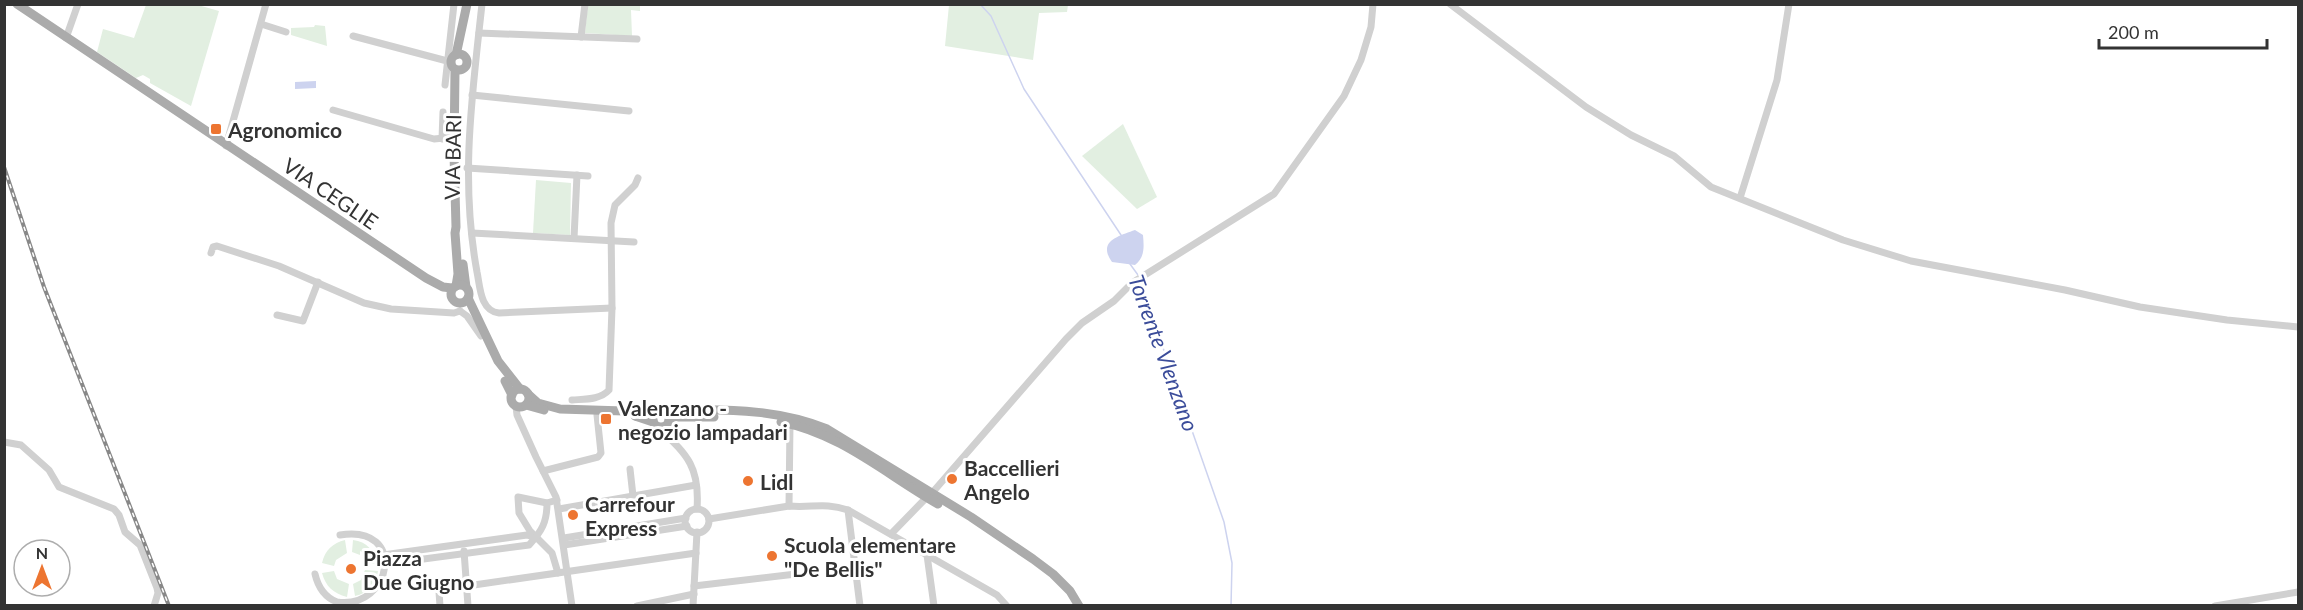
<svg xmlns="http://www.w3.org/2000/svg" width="2303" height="610" font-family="Lato,sans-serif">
<rect width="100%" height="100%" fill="#fff"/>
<!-- green -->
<g fill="#e2efe1">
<polygon points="146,5 198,5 219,11 191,106 150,83 150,79 143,75 136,78 97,52 103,29 134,38"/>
<polygon points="588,5 640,5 640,11 631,10 632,36 585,33"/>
<polygon points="949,5 949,4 1068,5 1067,12 1039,13 1033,60 945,46"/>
<polygon points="315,25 325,26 327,46 291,35 291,28 314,27"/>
<polygon points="1123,124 1157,197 1137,209 1082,156"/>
<polygon points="536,180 571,183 570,235 533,233"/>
<path d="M345 540 347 553 336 560 334 566 322 563C325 550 333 543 345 540Z"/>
<path d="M353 540C367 542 374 550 377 563L366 565 362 557 366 556 365 553 360 551V555L352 552Z"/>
<path d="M365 570 378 571C376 585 368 593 355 596L353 584 361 580Z"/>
<path d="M334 571 337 579 349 584 347 597C333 593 326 587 322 573Z"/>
</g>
<!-- water -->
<g fill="#cdd3ef">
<polygon points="316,81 316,88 295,89 295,82"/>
<path d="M1135 230 1143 235C1144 247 1145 257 1135 265L1112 262C1097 241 1119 236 1135 230Z"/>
</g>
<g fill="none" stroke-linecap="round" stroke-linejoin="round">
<!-- stream -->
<g stroke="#cdd3ef" stroke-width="1.5">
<polyline points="980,4 991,16 1024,89 1121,235"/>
<polyline points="1130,264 1138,275"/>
<polyline points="1140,282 1224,522 1232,563 1231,606"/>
</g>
<!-- minor -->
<g stroke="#d0d0d0" stroke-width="7">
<path d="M482 4C472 96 460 180 477 272 480 286 480 311 499 313L612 308"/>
<polyline points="1450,4 1586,107 1631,135 1674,156 1711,187 1843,240 1911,261 2065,290 2140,307 2227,320 2298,327"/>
<polyline points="261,24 286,32"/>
<polyline points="479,33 637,39"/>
<polyline points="353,36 451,62"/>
<polyline points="581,37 585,4"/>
<polyline points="66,38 78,4"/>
<polyline points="445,85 454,4"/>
<polyline points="472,95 629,111"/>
<polyline points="333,110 434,139 454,137"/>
<polyline points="442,139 443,112"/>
<polyline points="226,146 266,4"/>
<polyline points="467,168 588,176"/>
<polyline points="1740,198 1777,80 1789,4"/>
<polyline points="472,233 634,242"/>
<polyline points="574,238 577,175"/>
<polyline points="211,253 213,247 217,246 279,266 364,303 391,309 454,313 460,311"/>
<polyline points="460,311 467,316 481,336"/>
<polyline points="277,315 303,321 318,282"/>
<path d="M572 400C585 399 600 400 609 390L612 308 611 223 615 205 635 185 638 178"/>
<polyline points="516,406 517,415 536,457 556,497 572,606"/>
<path d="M658 427C687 455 700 466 697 509"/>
<polyline points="4,442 21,445 49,470 59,487 114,509 119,515 125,532 140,545 157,588 158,593 154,606"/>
<polyline points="630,469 633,496"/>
<polyline points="543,471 598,457 601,453 597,415"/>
<polyline points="932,493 1066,339 1082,323 1114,301 1132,283 1274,194 1344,96 1361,60 1371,27 1373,4"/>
<polyline points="547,503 518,497 519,513 530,531 552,553 558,573"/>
<polyline points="789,506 790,423"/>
<polyline points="559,509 696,485"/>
<circle cx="697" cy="521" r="12"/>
<polyline points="848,510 860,606"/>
<path d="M709 519 789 506C813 508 824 502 848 510L997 595 1007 606"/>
<polyline points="891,534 927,497"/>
<polyline points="564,538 686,518"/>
<polyline points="564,545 687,526"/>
<polyline points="464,551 468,606"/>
<polyline points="383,555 527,535 536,538"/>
<polyline points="927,555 934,606"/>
<path d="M386 564 529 545C542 531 547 522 547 503L557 500"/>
<path d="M315 574C318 587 324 597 337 602 392 610 408 524 340 535"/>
<polyline points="467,586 696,553"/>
<polyline points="694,586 796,574"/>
<polyline points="439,592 440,606"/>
<polyline points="637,606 694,594"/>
<polyline points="693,606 697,532"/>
<polyline points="2215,606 2298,592"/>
</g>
<!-- major -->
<g stroke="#ababab" stroke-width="9">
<polyline points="17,4 426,278 443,287 452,288"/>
<circle cx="459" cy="62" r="8"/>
<polyline points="456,55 467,4"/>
<polyline points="455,70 454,154 456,227 455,233 458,274 456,286"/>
<polyline points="463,264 466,287"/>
<circle cx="460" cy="294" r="9"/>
<polyline points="468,298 498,361 520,389"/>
<polyline points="505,381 512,395"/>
<circle cx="520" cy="398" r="9"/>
<polyline points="528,394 538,403 560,409 656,412"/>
<polyline points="526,405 544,410"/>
<circle cx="661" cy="419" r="8"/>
<path d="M665 412C673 413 680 410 688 410 734 409 783 411 827 429L971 517 1033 559 1053 574 1070 591 1079 606"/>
<polyline points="635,416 653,422"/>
<polyline points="669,421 678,417 714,417"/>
<path d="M781 422C840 433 887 475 938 504"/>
</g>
<!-- rail casing -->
<g stroke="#888" stroke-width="4">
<polyline id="rail" points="4,167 44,287 169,606"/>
</g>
<!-- rail -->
<use href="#rail" stroke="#fff" stroke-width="1.5" stroke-dasharray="4.5" stroke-linecap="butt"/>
</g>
<!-- markers -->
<g fill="#ed7531" stroke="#fff" stroke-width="2">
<rect x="210" y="123" width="12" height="12" rx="3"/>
<rect x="600" y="413" width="12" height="12" rx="3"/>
<circle cx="952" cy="479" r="6"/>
<circle cx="748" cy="481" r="6"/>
<circle cx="573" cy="515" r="6"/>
<circle cx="772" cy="556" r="6"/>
<circle cx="351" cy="569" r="6"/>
</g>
<g text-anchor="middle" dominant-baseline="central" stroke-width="6" stroke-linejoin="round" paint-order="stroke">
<!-- poi labels -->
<g font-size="21" font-weight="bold" fill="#333" stroke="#fff" text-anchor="start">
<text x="228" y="129">Agronomico</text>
<text x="618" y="407">Valenzano -<tspan x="618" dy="24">negozio lampadari</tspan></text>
<text x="964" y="467">Baccellieri<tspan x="964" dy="24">Angelo</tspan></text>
<text x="760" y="481">Lidl</text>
<text x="585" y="503">Carrefour<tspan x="585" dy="24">Express</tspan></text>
<text x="784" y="544">Scuola elementare<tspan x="784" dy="24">"De Bellis"</tspan></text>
<text x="363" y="557">Piazza<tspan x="363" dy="24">Due Giugno</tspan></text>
</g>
<!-- street labels -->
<g font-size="21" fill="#333" stroke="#fff">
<text transform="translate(452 157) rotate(-89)">VIA BARI</text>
<text transform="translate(331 193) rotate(34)">VIA CEGLIE</text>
</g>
<!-- water labels -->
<g font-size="22" font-style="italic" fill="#3b4c9a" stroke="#fff">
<text transform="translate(1164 353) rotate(70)">Torrente Vlenzano</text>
</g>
</g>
<!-- border -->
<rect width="2303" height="610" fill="none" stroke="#333333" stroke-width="12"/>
<!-- north arrow -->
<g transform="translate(42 568)"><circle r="28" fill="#ffffff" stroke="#adadad" stroke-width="1.5"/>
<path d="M0-4.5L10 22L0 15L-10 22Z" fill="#ed7531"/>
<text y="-9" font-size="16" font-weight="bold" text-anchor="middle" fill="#333333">N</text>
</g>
<!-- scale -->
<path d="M2099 39v9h168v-9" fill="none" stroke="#333333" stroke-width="3"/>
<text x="2108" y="39" font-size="18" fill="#333333" stroke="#ffffff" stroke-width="4.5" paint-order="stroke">200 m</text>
</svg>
